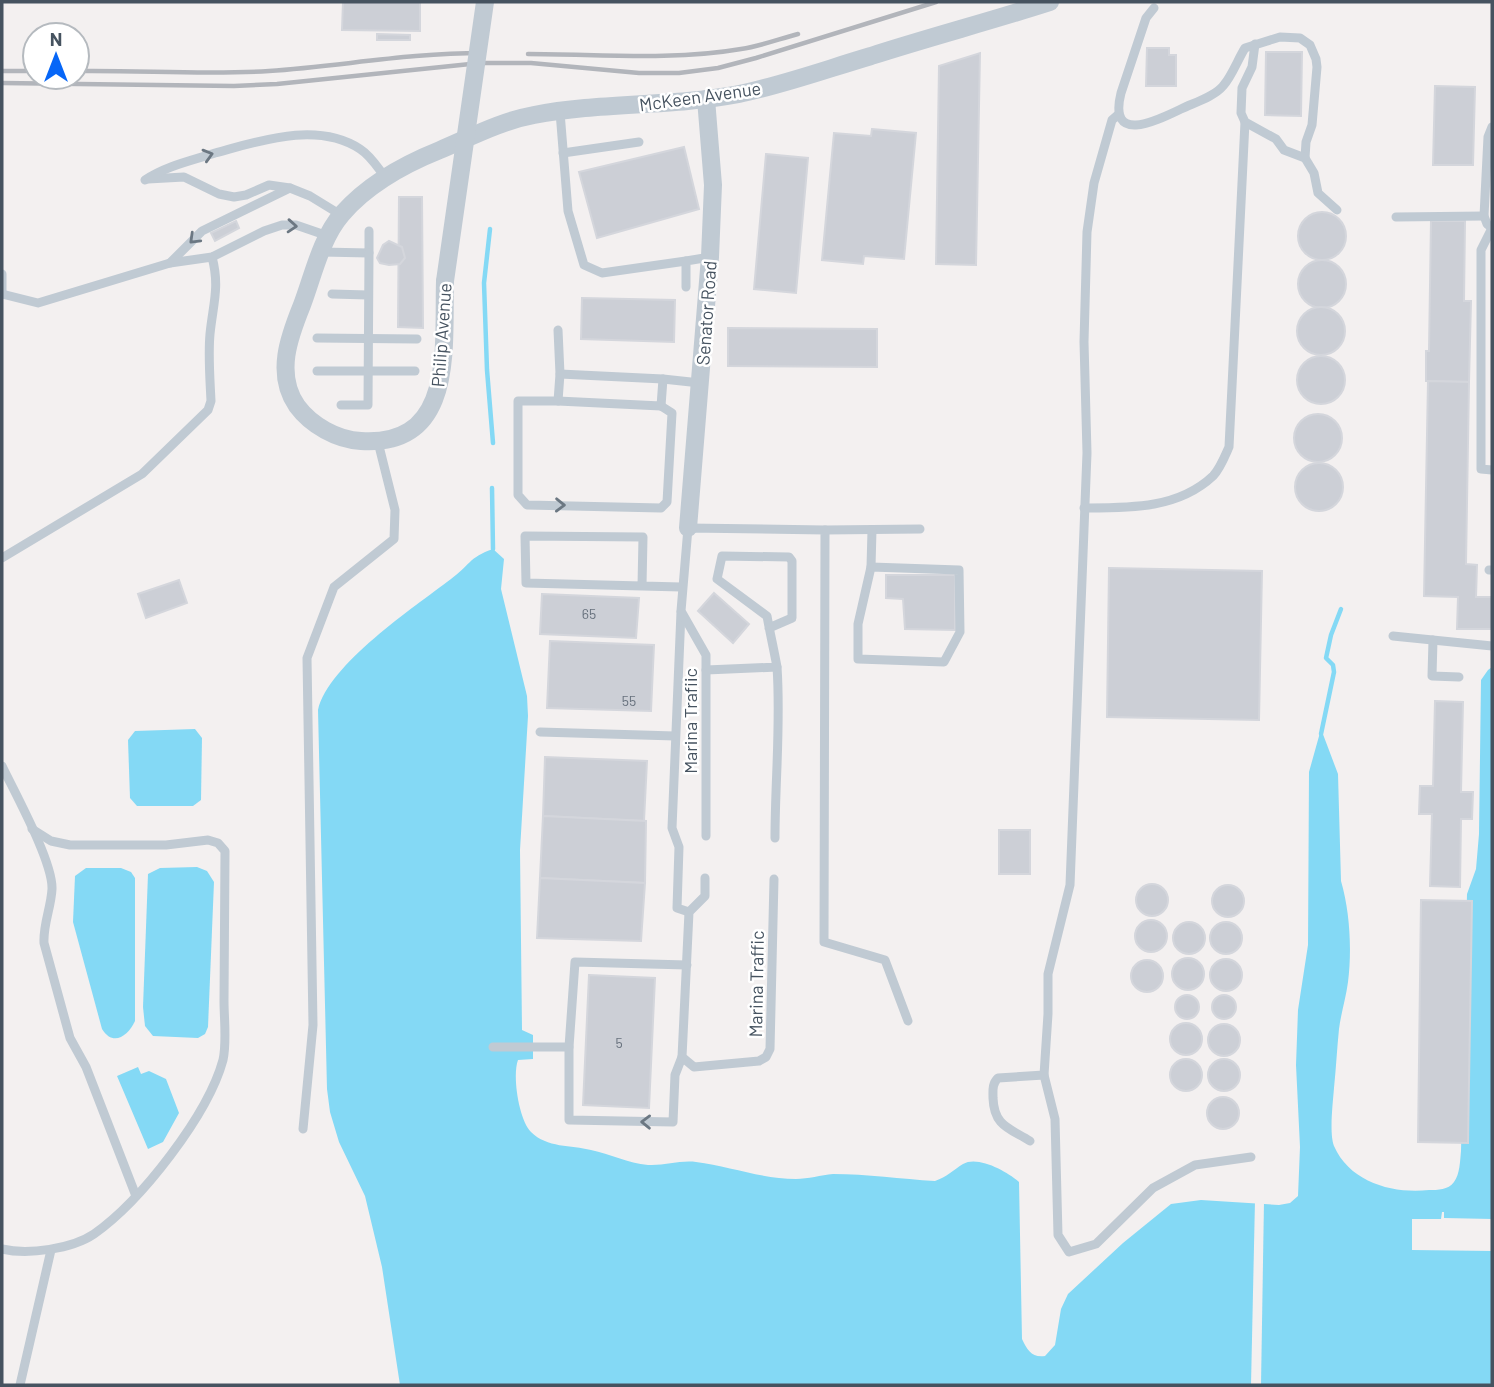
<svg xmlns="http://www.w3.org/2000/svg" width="1494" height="1387" font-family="Barlow,sans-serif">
<rect width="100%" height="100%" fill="#f3f0f0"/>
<!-- water -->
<g fill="#84d9f5">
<path d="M493 549 504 559 501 589 527 696 528 716 520 850 522 1030 533 1035V1059L518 1060C512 1076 519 1120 531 1132 547 1148 571 1145 591 1150 610 1154 628 1163 648 1165 664 1166 680 1160 696 1162 729 1166 762 1179 796 1179 808 1179 821 1175 833 1174 867 1174 901 1179 935 1181 947 1177 953 1170 963 1164 978 1155 1008 1172 1019 1182L1022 1339C1027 1350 1032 1358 1045 1356L1055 1345 1061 1309 1068 1294 1123 1243 1171 1204 1201 1200 1279 1205 1290 1203 1298 1196 1300 1147 1296 1065 1298 1010 1308 945 1309 772 1321 729 1338 774 1341 881C1350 912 1352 950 1348 982 1346 998 1341 1013 1339 1029 1337 1049 1336 1068 1334 1088 1333 1102 1329 1133 1334 1146 1350 1183 1394 1194 1429 1190 1438 1190 1448 1190 1454 1182 1460 1174 1460 1161 1461 1151L1467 894 1476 869 1479 834 1481 680 1488 670 1492 667V1385H400L382 1267 365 1196 339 1142 330 1112 327 1089 318 710C329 664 413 608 451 579 469 566 469 557 493 549Z"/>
<polygon points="195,729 202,738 201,800 193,806 137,806 130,798 128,740 135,731"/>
<polygon points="197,867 207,871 214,882 208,1027 205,1034 198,1038 153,1036 145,1026 143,1007 148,874 160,868"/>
<path d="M86 868H121L131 872 135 878V1021C128 1036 113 1047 102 1029L73 922 75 876Z"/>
<polygon points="138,1067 141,1074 149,1071 166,1079 179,1113 163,1142 148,1149 117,1076"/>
</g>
<!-- pier -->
<g fill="#f3f0f0">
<polygon points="1255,1200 1264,1201 1261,1385 1251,1385"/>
<polygon points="1442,1212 1444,1212 1444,1218 1492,1219 1492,1251 1412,1250 1412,1219 1441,1219"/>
</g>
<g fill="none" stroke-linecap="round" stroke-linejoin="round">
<!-- stream -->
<g stroke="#84d9f5" stroke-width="4.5">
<polyline points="490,229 484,283 487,370 493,443"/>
<polyline points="492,488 493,549"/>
<polyline points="1321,734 1334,672 1333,665 1326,658 1331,635 1341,609"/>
</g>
</g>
<!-- building -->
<g fill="#cccfd6" stroke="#d4d6dc" stroke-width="2">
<polygon points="343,2 420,2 420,31 342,30"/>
<polygon points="377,34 410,35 410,40 377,40"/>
<polygon points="1147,48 1169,48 1169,55 1176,55 1176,86 1146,86"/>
<polygon points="1266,52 1302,52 1301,116 1265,115"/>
<polygon points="980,53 976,265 936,264 939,66"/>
<polygon points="1435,86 1475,87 1473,165 1433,165"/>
<polygon points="872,129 916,133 904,259 864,256 863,264 822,260 834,133 871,136"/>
<polygon points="684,147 699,209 597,238 579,172"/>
<polygon points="766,154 808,158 796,293 754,289"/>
<polygon points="399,197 422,197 423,328 398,327"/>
<circle cx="1322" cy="236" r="24"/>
<polygon points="236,221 239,228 215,241 211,233"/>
<polygon points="1431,221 1465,221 1464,301 1471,301 1469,382 1426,381 1426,351 1429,351"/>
<polygon points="389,241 402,247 405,258 400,264 389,265 380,263 377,258 383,245"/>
<circle cx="1322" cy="284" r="24"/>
<polygon points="582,298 675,300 674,342 581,339"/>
<circle cx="1321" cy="331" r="24"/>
<polygon points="728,328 877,329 877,367 728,366"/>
<circle cx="1321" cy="380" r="24"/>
<polygon points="1428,381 1469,382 1466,564 1477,565 1476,597 1492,597 1492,629 1457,629 1458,597 1424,596"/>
<circle cx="1318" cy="438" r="24"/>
<circle cx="1319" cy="487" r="24"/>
<polygon points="1109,568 1262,571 1259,720 1107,717"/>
<polygon points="886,575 955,575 955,630 905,629 903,599 886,598"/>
<polygon points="179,580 187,603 146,618 138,594"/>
<polygon points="714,593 749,624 733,643 698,611"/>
<polygon points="542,594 639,598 636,638 540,634"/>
<polygon points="550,641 654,645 651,711 547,708"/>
<polygon points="1435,701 1463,702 1461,792 1473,792 1472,819 1461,819 1460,887 1430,886 1432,814 1419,814 1420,786 1433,786"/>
<polygon points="545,757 647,761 644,821 543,816"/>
<polygon points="543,816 646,821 645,883 540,878"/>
<rect x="999" y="830" width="31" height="44"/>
<polygon points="540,878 645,883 641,941 537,938"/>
<circle cx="1152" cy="900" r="16"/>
<circle cx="1228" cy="901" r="16"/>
<polygon points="1421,900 1472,901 1468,1143 1418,1142"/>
<circle cx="1151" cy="936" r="16"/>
<circle cx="1189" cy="938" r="16"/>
<circle cx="1226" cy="938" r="16"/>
<circle cx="1188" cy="974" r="16"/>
<circle cx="1226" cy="975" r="16"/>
<circle cx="1147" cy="976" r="16"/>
<polygon points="589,975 655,978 649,1108 583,1105"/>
<circle cx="1187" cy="1007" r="12"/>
<circle cx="1224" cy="1007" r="12"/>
<circle cx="1186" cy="1039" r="16"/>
<circle cx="1224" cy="1040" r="16"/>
<circle cx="1186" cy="1075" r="16"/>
<circle cx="1224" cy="1075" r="16"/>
<circle cx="1223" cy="1113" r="16"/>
</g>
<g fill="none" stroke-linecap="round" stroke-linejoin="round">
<!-- lane -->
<g stroke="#c0cad3" stroke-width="9">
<path d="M1154 8 1146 18 1121 93C1108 145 1156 121 1181 109 1193 103 1214 97 1223 86 1232 76 1238 59 1245 48L1280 37 1300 38 1310 45 1316 59 1317 67 1312 125 1306 142 1305 158"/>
<polyline points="1255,44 1252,67 1242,88 1241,113 1245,122 1276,139 1284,150 1305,158 1314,173 1318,193 1337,210"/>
<polyline points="560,112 568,211 584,265 602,273 686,261"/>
<polyline points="1492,127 1488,137 1484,216 1487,224 1492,228"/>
<polyline points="563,153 639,142"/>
<polyline points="148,179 184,177 219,194 234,197 246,195 269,185 290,188"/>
<path d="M145 180C166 166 190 161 215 153 260 141 317 121 360 149 371 156 378 168 385 177"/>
<polyline points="1396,217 1484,216"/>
<polyline points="1492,228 1481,250 1481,469 1492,470"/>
<polyline points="322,252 369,253 369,231"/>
<polyline points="170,263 202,231 290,188 310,196 341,215"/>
<polyline points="2,274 2,294"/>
<polyline points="686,287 686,261 710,257"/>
<polyline points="2,294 38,303 170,263 212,257 264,231 282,225 296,225 328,236"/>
<polyline points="332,294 368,295"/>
<polyline points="558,330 560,374 558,401 518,401 518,495 527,505 661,508 667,502 672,413 661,406"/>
<polyline points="317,338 417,339"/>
<polyline points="317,371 415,371"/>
<polyline points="560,374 663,379 700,383"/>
<polyline points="558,401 661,406 663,379"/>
<polyline points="341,405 368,405 369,253"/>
<path d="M1084 508C1129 508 1178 509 1213 476 1220 469 1225 456 1229 447L1245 122"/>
<polyline points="825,530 920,529"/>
<path d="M2 558 142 474 208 410 211 401C210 379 208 356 210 334 213 304 220 287 212 257"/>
<polygon points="871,567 959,570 960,632 944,662 858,659 858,624"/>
<polyline points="871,567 872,530"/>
<polyline points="1489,570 1492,570"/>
<polyline points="642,586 643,537 525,536 526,583 681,587"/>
<polyline points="681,612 672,828 679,847 677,908 689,912"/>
<polyline points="1393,636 1492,646"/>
<polyline points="1433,640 1432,676 1459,677"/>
<path d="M706 670 777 667C774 650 770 633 767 616L717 579 722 556 789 557 792 561V618L769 628"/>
<polyline points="540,732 675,736"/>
<path d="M2 766C15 793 53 862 52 889 51 908 43 924 44 943L70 1038 86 1067 136 1196"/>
<polyline points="706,836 706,655 681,611 688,528 825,530 824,942 885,960 908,1021"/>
<path d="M775 838C775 781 781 724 777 667"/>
<polyline points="705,878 705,896 689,912 682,1057 694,1067 759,1061 766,1057 770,1049 774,879"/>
<polyline points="493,1047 569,1047 575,962 687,965"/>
<polyline points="569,1047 569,1120 673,1122 675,1075 682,1057"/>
<polyline points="1044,1075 1055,1119 1058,1235 1069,1252 1096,1244 1153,1188 1195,1165 1251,1157"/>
<polyline points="303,1129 313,1025 307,658 334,587 394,539 395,510 378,442"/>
<path d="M1030 1141C1009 1128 994 1126 993 1098 993 1090 992 1084 998 1078L1044 1075 1048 1014V974L1070 885 1087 453 1084 342 1087 232 1094 183 1112 120 1119 114"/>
<path d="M2 1249C28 1255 72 1249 94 1234 141 1201 208 1115 223 1060 227 1042 224 1019 224 1001 224 951 225 901 225 851L218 843 208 840 166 845H70L51 841 32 829"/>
<polyline points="20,1385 51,1250"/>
</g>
<!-- street -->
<g stroke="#c0cad3" stroke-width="18">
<path d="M445 281C443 347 456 447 361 441 337 440 311 425 297 406 275 374 289 337 302 305 313 276 321 238 342 214 368 184 405 164 440 150 471 137 501 121 534 115 601 102 671 107 739 94 783 85 827 69 871 56 930 37 991 21 1050 2"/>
<polyline points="688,528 710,257 713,185 706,99"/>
</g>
<!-- rail -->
<g stroke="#b2b5bb" stroke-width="4.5">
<path d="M528 54C598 54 672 61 741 49 761 46 779 39 798 34"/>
<polyline points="2,71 35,71"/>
<path d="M77 71C141 70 205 75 269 71 341 66 409 53 482 53"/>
<polyline points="2,83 234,86 277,84 480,63 531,63 639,73 679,73 718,68 756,58 936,2"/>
</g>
<!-- street-bridge -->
<polyline stroke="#c0cad3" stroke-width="18" points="445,281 485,2"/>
</g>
<!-- one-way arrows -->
<defs><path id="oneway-chevron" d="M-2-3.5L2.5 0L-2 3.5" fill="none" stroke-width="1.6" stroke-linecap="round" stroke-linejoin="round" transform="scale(1.75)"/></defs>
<g stroke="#6b7782">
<use href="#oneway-chevron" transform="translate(208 155) rotate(-16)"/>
<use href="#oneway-chevron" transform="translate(292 226) rotate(4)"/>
<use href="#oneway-chevron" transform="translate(194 239) rotate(136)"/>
<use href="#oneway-chevron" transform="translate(560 505) rotate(1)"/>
<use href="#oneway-chevron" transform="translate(646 1122) rotate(-179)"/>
</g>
<g text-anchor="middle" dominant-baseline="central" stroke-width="5" stroke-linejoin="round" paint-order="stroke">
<!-- number labels -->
<g font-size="14" fill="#68727e">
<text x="589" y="613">65</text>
<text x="629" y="700">55</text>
<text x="619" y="1042">5</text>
</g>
<!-- street labels -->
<g font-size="18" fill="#465360" stroke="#fff">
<text transform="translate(700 96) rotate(-8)">McKeen Avenue</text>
<text transform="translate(706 313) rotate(-86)">Senator Road</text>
<text transform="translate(441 335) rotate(-86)">Philip Avenue</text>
<text transform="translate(690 721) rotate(-90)">Marina Trafiic</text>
<text transform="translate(756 984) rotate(-89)">Marina Traffic</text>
</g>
</g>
<!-- border -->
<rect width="1494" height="1387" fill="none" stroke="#465360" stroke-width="7"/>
<!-- north arrow -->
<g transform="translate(56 56)"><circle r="33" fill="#ffffff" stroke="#b5babf" stroke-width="2"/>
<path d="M0-5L12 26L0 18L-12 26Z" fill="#0666f7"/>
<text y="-10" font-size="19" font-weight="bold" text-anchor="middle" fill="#465360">N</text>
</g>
</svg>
